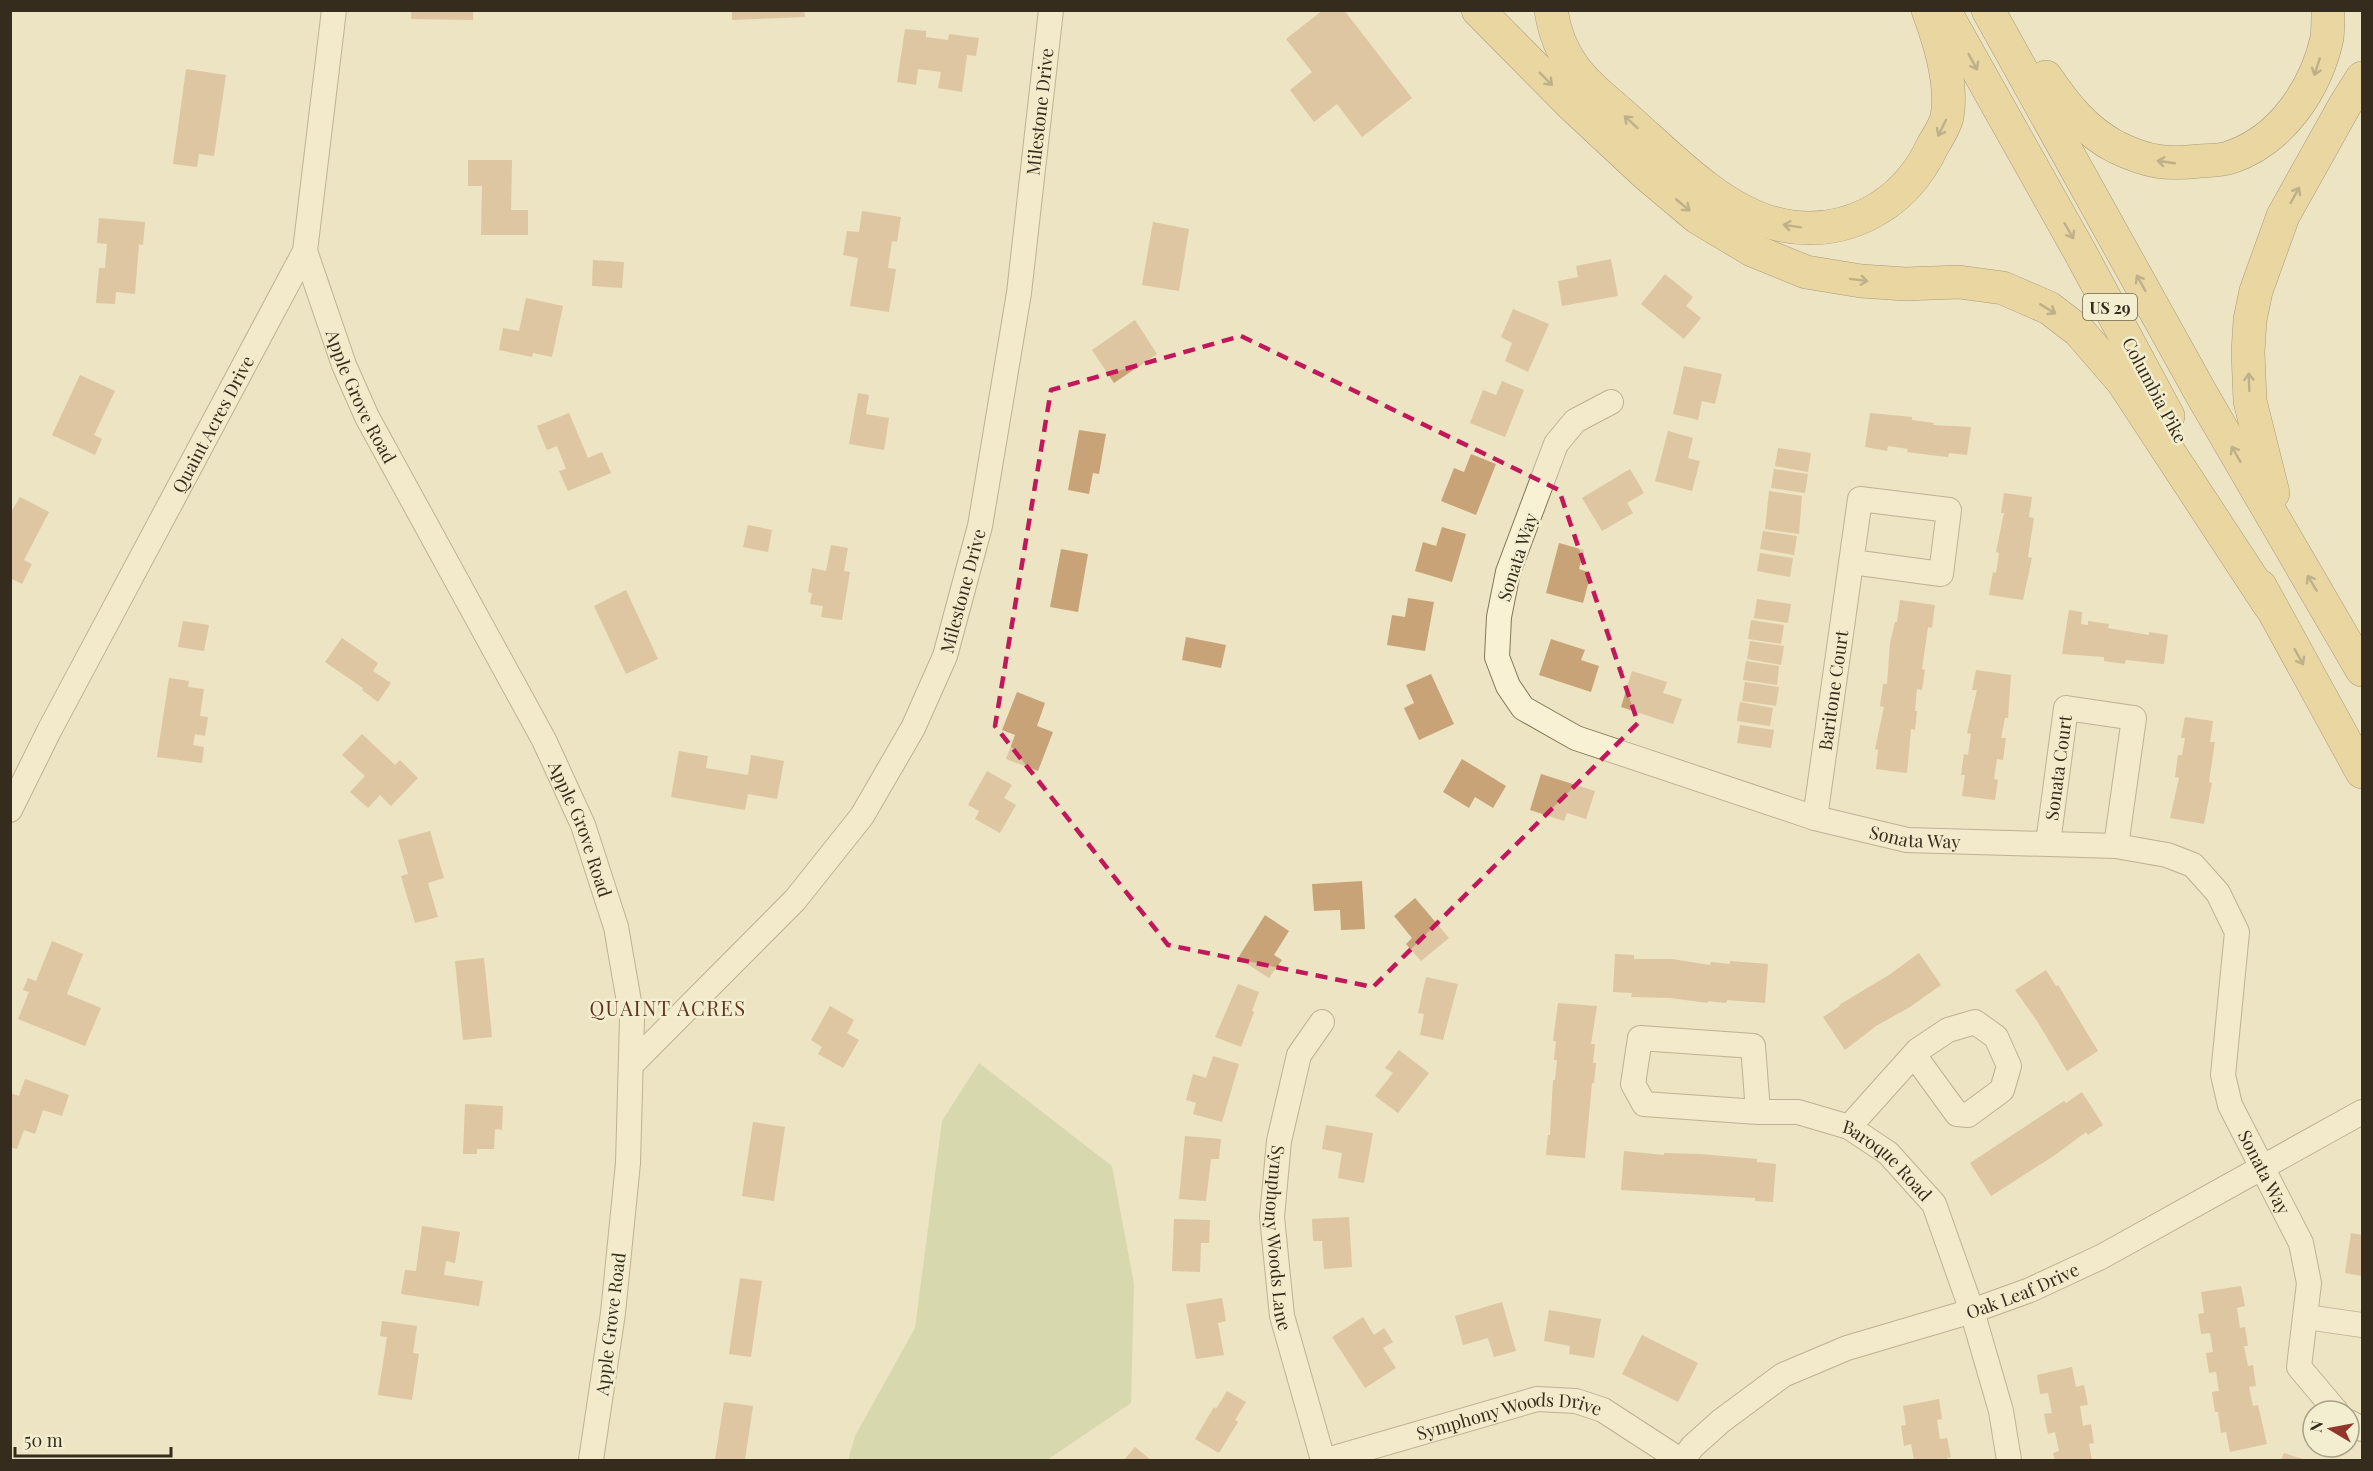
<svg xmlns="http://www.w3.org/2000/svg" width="2373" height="1471" font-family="'Playfair Display',serif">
<rect width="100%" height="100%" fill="#ece4c2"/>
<!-- green -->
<polygon fill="#beca96" points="979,1063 1112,1166 1134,1284 1131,1403 1047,1460 848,1460 855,1436 915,1328 942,1121"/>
<!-- building -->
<g fill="#c9a378">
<polygon points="411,10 473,10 473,20 411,19"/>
<polygon points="732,10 804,10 805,17 732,20"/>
<polygon points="1323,10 1344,10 1412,98 1362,137 1337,104 1314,122 1290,90 1312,72 1286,39"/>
<polygon points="905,29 926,31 926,37 948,40 949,34 979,38 976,56 967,55 962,92 938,88 941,72 918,69 916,85 897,82"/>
<polygon points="186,69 226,75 214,156 199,154 197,167 173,164"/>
<polygon points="468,160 512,160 511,210 528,210 528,235 481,235 482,186 468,186"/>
<polygon points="862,211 901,217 897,242 892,241 888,268 896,269 889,312 850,306 858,258 843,255 847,231 859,232"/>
<polygon points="99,218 145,222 143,245 139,244 135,294 116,292 115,304 96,303 99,268 105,268 107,244 97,243"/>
<polygon points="1153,222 1189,229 1179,291 1142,285"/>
<polygon points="1611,259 1618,296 1562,306 1558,281 1578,277 1576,266"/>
<polygon points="593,260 624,262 622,288 592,286"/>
<polygon points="1665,274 1693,297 1686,306 1701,318 1684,339 1641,304"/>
<polygon points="526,298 563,306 552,357 533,353 532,357 499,350 503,328 519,331"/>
<polygon points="1513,309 1549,324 1528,372 1505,361 1512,343 1501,337"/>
<polygon points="1135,320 1157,354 1114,383 1092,350"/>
<polygon points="1684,366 1722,374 1715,404 1702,401 1698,420 1673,414"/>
<polygon points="80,375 115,391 94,435 102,439 95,455 52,435"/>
<polygon points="1502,381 1524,390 1505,437 1470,423 1483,390 1496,395"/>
<polygon points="858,393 869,395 866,414 889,418 884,450 849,444"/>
<polygon points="569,413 588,458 602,452 611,473 568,491 559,471 566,469 557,446 547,450 537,426"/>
<polygon points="1870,413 1912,417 1912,420 1934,423 1933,425 1971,427 1967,455 1949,453 1948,457 1930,455 1907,452 1908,449 1888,446 1887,451 1865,447"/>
<polygon points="1079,430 1106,434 1099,474 1093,473 1089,494 1068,490"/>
<polygon points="1668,431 1693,438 1688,458 1700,461 1692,491 1655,481"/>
<polygon points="1778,448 1811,453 1808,472 1775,466"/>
<polygon points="1471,454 1496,464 1476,515 1441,501 1454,468 1464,472"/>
<polygon points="1630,469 1644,493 1627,503 1633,513 1602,531 1582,498"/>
<polygon points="1774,469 1808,474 1805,493 1771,488"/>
<polygon points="1769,491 1802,496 1799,534 1765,529"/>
<polygon points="2004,493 2032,497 2029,517 2034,518 2028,557 2032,558 2023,600 1989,595 1993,572 1996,573 1999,553 1996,552 2004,513 2001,513"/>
<polygon points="20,497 49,512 24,560 32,564 22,584 10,578 10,514"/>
<polygon points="748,525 772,530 768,552 743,547"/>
<polygon points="1442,527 1466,534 1452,582 1415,571 1423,542 1436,546"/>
<polygon points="1763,531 1797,536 1794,555 1760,549"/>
<polygon points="1559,543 1584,550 1579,569 1591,573 1583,603 1546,593"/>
<polygon points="831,545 848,548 844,571 850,572 842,620 821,617 823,606 810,604 812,593 808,592 812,568 826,571"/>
<polygon points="1061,549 1088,554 1078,612 1050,607"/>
<polygon points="1760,553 1793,558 1790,577 1757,571"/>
<polygon points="626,590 658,659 626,674 594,606"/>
<polygon points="1408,598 1434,602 1425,651 1387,645 1392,615 1405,617"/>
<polygon points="1757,599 1791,604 1788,623 1754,618"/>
<polygon points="1900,600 1935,605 1932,628 1928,627 1922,669 1925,670 1922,690 1917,689 1915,711 1917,711 1915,730 1911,729 1907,773 1876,769 1878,750 1875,749 1884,707 1880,706 1883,684 1887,684 1890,643 1895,622 1897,622"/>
<polygon points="2069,610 2082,612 2081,624 2088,625 2088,621 2109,624 2108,628 2149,635 2149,632 2168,635 2164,664 2126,660 2125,664 2104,661 2104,657 2062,654"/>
<polygon points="1751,620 1784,625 1781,644 1748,639"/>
<polygon points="183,621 209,625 204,651 178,647"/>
<polygon points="1186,637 1226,645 1221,668 1182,660"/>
<polygon points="342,638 378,663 373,671 391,683 378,702 362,690 363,688 325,662"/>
<polygon points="1551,639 1585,650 1581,660 1599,666 1591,692 1539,675"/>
<polygon points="1750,641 1784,646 1781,665 1747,659"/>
<polygon points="1746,661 1779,666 1777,685 1743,680"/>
<polygon points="1976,670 2011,675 2008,718 2005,718 2001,738 2006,738 2003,760 1997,759 1994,779 1998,780 1995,800 1962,796 1965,775 1961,775 1964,754 1968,755 1971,734 1967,733 1977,690 1972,690"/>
<polygon points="1632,671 1667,682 1663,693 1682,699 1673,724 1621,707"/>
<polygon points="1431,674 1454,724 1419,740 1404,708 1414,703 1406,685"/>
<polygon points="169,678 189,681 188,687 204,689 200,716 208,717 205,736 195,734 193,745 204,747 202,763 157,757"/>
<polygon points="1745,682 1779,687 1776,706 1742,701"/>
<polygon points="1017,692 1045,703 1037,726 1053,732 1038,771 1006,759 1015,735 1002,730"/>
<polygon points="1740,702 1773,708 1770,726 1737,721"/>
<polygon points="2185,717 2213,721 2210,742 2215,742 2209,782 2212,783 2204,824 2170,818 2179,778 2175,777 2178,755 2182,755 2185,738 2181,738"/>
<polygon points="1740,725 1774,730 1771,748 1737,743"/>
<polygon points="362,734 395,765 400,760 418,778 391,806 380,795 368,808 350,792 365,776 342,755"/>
<polygon points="679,751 708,756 706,768 748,775 751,755 784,761 777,799 748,794 745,810 671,797"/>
<polygon points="1462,759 1506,786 1493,808 1475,797 1469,808 1443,792"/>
<polygon points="987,771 1012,785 1004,798 1016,805 1000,833 975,819 979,811 968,805"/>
<polygon points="1541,774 1595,791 1586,819 1567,813 1564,821 1530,810"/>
<polygon points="430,831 444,878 428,883 438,917 415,923 401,876 408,874 398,840"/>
<polygon points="1362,881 1365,929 1341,930 1340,910 1314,911 1312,884"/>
<polygon points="1415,898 1449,938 1421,961 1406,944 1412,938 1394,916"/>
<polygon points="1265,915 1289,931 1274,955 1282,960 1269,978 1238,958"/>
<polygon points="52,941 83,954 67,994 101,1008 85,1046 18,1019 29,992 23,990 28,978 36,981"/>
<polygon points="1919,953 1941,985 1910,1007 1876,1026 1845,1050 1823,1017 1840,1006 1839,1005 1889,975"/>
<polygon points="1615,954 1634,955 1634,959 1672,959 1710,965 1711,962 1730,964 1730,961 1768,964 1765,1003 1727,1000 1726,1003 1708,1001 1708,1003 1670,998 1631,997 1632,993 1613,992"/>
<polygon points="484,958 492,1037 463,1040 455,961"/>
<polygon points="2046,970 2056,986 2058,985 2098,1051 2067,1071 2037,1021 2015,990"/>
<polygon points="1426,977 1458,984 1443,1040 1420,1035 1424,1014 1418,1013"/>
<polygon points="1238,984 1259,992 1252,1011 1254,1012 1241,1047 1215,1037"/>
<polygon points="1558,1003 1597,1006 1591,1044 1595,1044 1593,1063 1596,1063 1594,1083 1592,1083 1585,1158 1546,1155 1548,1135 1550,1135 1553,1080 1555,1080 1557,1060 1554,1060 1556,1041 1553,1041"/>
<polygon points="830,1006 854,1020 847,1033 859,1040 843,1068 818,1054 822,1047 811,1040"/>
<polygon points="1399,1050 1429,1073 1398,1113 1375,1096 1393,1073 1385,1068"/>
<polygon points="1213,1056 1239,1064 1222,1122 1193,1114 1196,1103 1186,1100 1193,1074 1206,1078"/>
<polygon points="25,1079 69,1095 62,1116 43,1110 35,1134 24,1130 17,1149 10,1147 10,1093 19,1096"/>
<polygon points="2082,1092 2103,1125 2088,1135 2086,1132 2055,1155 1991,1196 1970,1163 2064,1101 2066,1103"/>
<polygon points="465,1104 503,1106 502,1130 495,1129 494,1149 477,1149 477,1154 463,1154"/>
<polygon points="753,1122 785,1127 774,1201 742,1196"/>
<polygon points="1326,1125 1373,1133 1364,1183 1338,1178 1342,1153 1322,1149"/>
<polygon points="1185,1136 1221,1139 1219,1159 1211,1159 1206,1201 1179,1199"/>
<polygon points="1624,1151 1664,1155 1664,1153 1700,1154 1757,1159 1757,1162 1776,1164 1773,1202 1755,1201 1755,1198 1621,1190"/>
<polygon points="1349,1217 1352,1267 1324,1269 1322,1241 1313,1241 1312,1219"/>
<polygon points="1174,1219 1210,1220 1209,1243 1201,1243 1200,1272 1172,1271"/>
<polygon points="422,1226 460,1232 455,1263 446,1261 444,1275 483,1281 479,1306 401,1294 405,1270 416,1271"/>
<polygon points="2351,1233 2362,1235 2362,1276 2345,1273"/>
<polygon points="740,1278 762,1281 751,1357 729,1354"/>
<polygon points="2241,1286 2245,1306 2237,1308 2240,1328 2245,1327 2248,1346 2244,1346 2248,1366 2253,1365 2256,1386 2249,1387 2253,1406 2258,1405 2267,1444 2230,1452 2226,1432 2221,1433 2218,1412 2215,1412 2212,1392 2219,1391 2216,1372 2209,1373 2206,1353 2213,1352 2210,1333 2201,1334 2198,1314 2204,1313 2201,1292"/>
<polygon points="1222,1298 1226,1321 1218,1323 1224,1355 1196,1359 1186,1304"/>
<polygon points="1502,1302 1516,1351 1494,1357 1488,1338 1463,1345 1455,1316"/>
<polygon points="1549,1310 1601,1319 1594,1358 1569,1354 1570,1346 1544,1341"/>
<polygon points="1363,1317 1374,1335 1384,1328 1393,1342 1383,1348 1396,1368 1365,1388 1332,1337"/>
<polygon points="382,1321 417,1326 413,1353 419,1354 412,1400 378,1395 387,1337 380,1336"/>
<polygon points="1642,1335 1698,1363 1678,1402 1622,1374"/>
<polygon points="2072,1367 2076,1387 2084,1385 2088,1405 2080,1406 2083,1426 2091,1424 2094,1443 2089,1444 2092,1460 2055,1460 2053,1453 2059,1451 2055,1432 2048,1434 2044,1414 2052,1413 2048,1393 2040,1394 2037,1375"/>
<polygon points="1227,1391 1246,1402 1235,1420 1238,1422 1219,1453 1195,1439 1214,1407 1216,1409"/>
<polygon points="1939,1399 1942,1419 1937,1420 1940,1439 1947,1438 1951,1457 1947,1458 1948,1460 1914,1460 1911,1444 1904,1446 1901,1426 1906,1425 1903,1406"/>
<polygon points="724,1402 753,1406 745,1460 715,1460"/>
<polygon points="1135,1447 1151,1460 1124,1460"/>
<polygon points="2284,1453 2306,1460 2281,1460"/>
</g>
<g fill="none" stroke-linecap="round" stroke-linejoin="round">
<!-- minor casing -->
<g stroke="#85765a" stroke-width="26">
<g id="minor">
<path id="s1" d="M305 251 344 365 367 417 544 740 583 825 616 927 632 1019 628 1163 613 1313 591 1460"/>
<path id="s2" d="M1611 402 1575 421 1556 444 1508 572 1499 617 1497 657 1508 686 1523 708 1576 738 1815 818 1907 840 2116 846 2167 855 2193 865 2218 893 2237 932 2223 1075 2230 1105 2301 1243 2309 1283 2299 1367 2336 1411"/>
<path id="s3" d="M10 810 49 731 305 251 334 10"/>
<path id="s4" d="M1815 818 1860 499 1949 510 1941 574 1852 562"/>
<path id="s5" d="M2048 843 2066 708 2134 718 2116 846"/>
<path id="s6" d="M1322 1022 1299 1055 1279 1141 1272 1217 1282 1316 1323 1460"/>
<path id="s7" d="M631 1065 795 900 862 816 913 728 945 656 980 526 1019 293 1051 10"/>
<path id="s8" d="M1758 1112 1753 1046 1640 1038 1633 1084 1644 1104 1758 1112H1798L1849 1127 1888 1153 1934 1204 1972 1311 2001 1411 2009 1460"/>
<polyline points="1849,1127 1918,1050 1948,1030 1975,1022 1996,1037 2009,1066 2002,1090 1968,1115 1957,1114 1914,1055"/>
<polyline points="2306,1317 2362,1325"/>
<polyline points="2349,1422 2362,1429"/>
<path id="s9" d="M1327 1460 1537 1399 1576 1401 1603 1410 1680 1460"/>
<path id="s10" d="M1683 1460 1692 1447 1721 1421 1783 1375 1847 1348 1972 1311 2030 1290 2101 1257 2362 1112"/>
</g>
</g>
<!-- trunk casing -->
<g stroke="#53432e" stroke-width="34">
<g id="trunk">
<polyline points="1478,10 1572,105 1646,174 1697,217 1752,250 1806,272 1861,281 1905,284 1959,282 2003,288 2049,308 2079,331 2123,382 2270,606"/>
<path d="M1551 10C1560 69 1592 87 1633 124 1672 159 1721 209 1773 223 1841 241 1904 208 1933 145 1938 137 1945 126 1947 117 1953 83 1940 42 1928 10"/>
<polyline points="1944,10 2080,252 2168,416"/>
<polyline points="1988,10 2202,395 2362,670"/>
<path d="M2046 77C2065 105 2085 131 2116 147 2147 162 2166 165 2200 161 2210 160 2222 161 2231 157 2282 140 2316 88 2327 38 2328 29 2328 19 2328 10"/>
<polyline points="2273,493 2250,401 2248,352 2250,320 2256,291 2283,216 2345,105 2362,78"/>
<polyline points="2260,586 2362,772"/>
</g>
</g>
<!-- minor -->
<use href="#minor" stroke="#f8f1d4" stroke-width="24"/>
<!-- trunk -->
<use href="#trunk" stroke="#e4c677" stroke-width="33"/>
</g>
<!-- one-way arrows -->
<defs><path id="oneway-shaft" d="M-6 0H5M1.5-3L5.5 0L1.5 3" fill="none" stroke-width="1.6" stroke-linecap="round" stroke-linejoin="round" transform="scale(1.5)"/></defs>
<g stroke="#847146">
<use href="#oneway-shaft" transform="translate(1973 62) rotate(61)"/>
<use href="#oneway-shaft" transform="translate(2317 67) rotate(108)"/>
<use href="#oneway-shaft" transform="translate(1546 79) rotate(45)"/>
<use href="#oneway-shaft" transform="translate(1631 122) rotate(-138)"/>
<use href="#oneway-shaft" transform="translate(1942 128) rotate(116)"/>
<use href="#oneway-shaft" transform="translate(2166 162) rotate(-172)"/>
<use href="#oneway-shaft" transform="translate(2295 195) rotate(-61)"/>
<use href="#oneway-shaft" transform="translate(1683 205) rotate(40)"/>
<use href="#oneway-shaft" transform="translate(1792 226) rotate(-171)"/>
<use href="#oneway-shaft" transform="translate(2069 231) rotate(60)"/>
<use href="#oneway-shaft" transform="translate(1859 280) rotate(7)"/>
<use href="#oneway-shaft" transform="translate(2141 283) rotate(-119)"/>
<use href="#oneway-shaft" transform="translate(2048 309) rotate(31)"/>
<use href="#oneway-shaft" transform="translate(2249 382) rotate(-92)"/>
<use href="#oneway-shaft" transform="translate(2236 454) rotate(-120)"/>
<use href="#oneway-shaft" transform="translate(2312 583) rotate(-121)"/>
<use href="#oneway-shaft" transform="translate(2299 657) rotate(61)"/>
</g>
<!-- marked area -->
<path d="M0 0H2373V1471H0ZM1241 336 1559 490 1638 723 1373 987 1168 945 995 726 1051 390Z" fill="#ece4c2" fill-opacity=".55" fill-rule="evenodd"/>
<path fill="none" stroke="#c2185b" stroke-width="4.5" stroke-dasharray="12 8" stroke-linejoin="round" d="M1241 336 1559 490 1638 723 1373 987 1168 945 995 726 1051 390Z"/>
<g text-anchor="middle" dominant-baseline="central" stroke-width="5" stroke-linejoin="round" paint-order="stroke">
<!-- shield labels -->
<rect fill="#f4eed1" stroke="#6f6653" stroke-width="1.5" x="2083" y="294" width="54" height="26" rx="4.5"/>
<g font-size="16" font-weight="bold" fill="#362c1d">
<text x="2110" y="307">US 29</text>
</g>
<!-- street labels -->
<g font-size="18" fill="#362c1d" stroke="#f4eed1">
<text stroke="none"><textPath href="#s7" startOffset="1074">Milestone Drive</textPath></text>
<text transform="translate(2155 390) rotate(62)">Columbia Pike</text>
<text stroke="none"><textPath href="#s1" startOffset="156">Apple Grove Road</textPath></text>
<text stroke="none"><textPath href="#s3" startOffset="436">Quaint Acres Drive</textPath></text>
<text transform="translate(1517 557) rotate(-72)">Sonata Way</text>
<text stroke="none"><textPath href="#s7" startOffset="588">Milestone Drive</textPath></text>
<text stroke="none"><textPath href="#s4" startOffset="129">Baritone Court</textPath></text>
<text stroke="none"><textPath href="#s5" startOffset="76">Sonata Court</textPath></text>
<text stroke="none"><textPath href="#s1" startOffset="642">Apple Grove Road</textPath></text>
<text stroke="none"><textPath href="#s2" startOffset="766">Sonata Way</textPath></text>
<text stroke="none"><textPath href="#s8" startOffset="507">Baroque Road</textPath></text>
<text stroke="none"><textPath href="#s2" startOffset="1378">Sonata Way</textPath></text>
<text stroke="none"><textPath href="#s6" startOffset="226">Symphony Woods Lane</textPath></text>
<text stroke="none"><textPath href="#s10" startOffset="386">Oak Leaf Drive</textPath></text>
<text transform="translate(610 1324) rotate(-83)">Apple Grove Road</text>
<text stroke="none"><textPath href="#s9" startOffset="189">Symphony Woods Drive</textPath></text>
</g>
<!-- neighbourhood labels -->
<g font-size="20" letter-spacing="1.5" fill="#61341e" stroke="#f4eed1">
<text x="668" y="1007">QUAINT ACRES</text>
</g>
</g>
<!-- border -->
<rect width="2373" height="1471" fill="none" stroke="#362c1d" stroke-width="24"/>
<!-- north arrow -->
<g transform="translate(2331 1429) rotate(280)"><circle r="28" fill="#f4eed1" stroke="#a8a089" stroke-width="1.5"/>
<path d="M0-4.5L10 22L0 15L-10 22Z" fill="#92362b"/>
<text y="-9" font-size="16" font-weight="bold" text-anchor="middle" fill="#362c1d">N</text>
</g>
<!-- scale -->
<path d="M15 1447v9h156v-9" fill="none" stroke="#362c1d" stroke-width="3"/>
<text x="24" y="1447" font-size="18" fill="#362c1d" stroke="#f4eed1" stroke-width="4.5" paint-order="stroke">50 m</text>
</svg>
